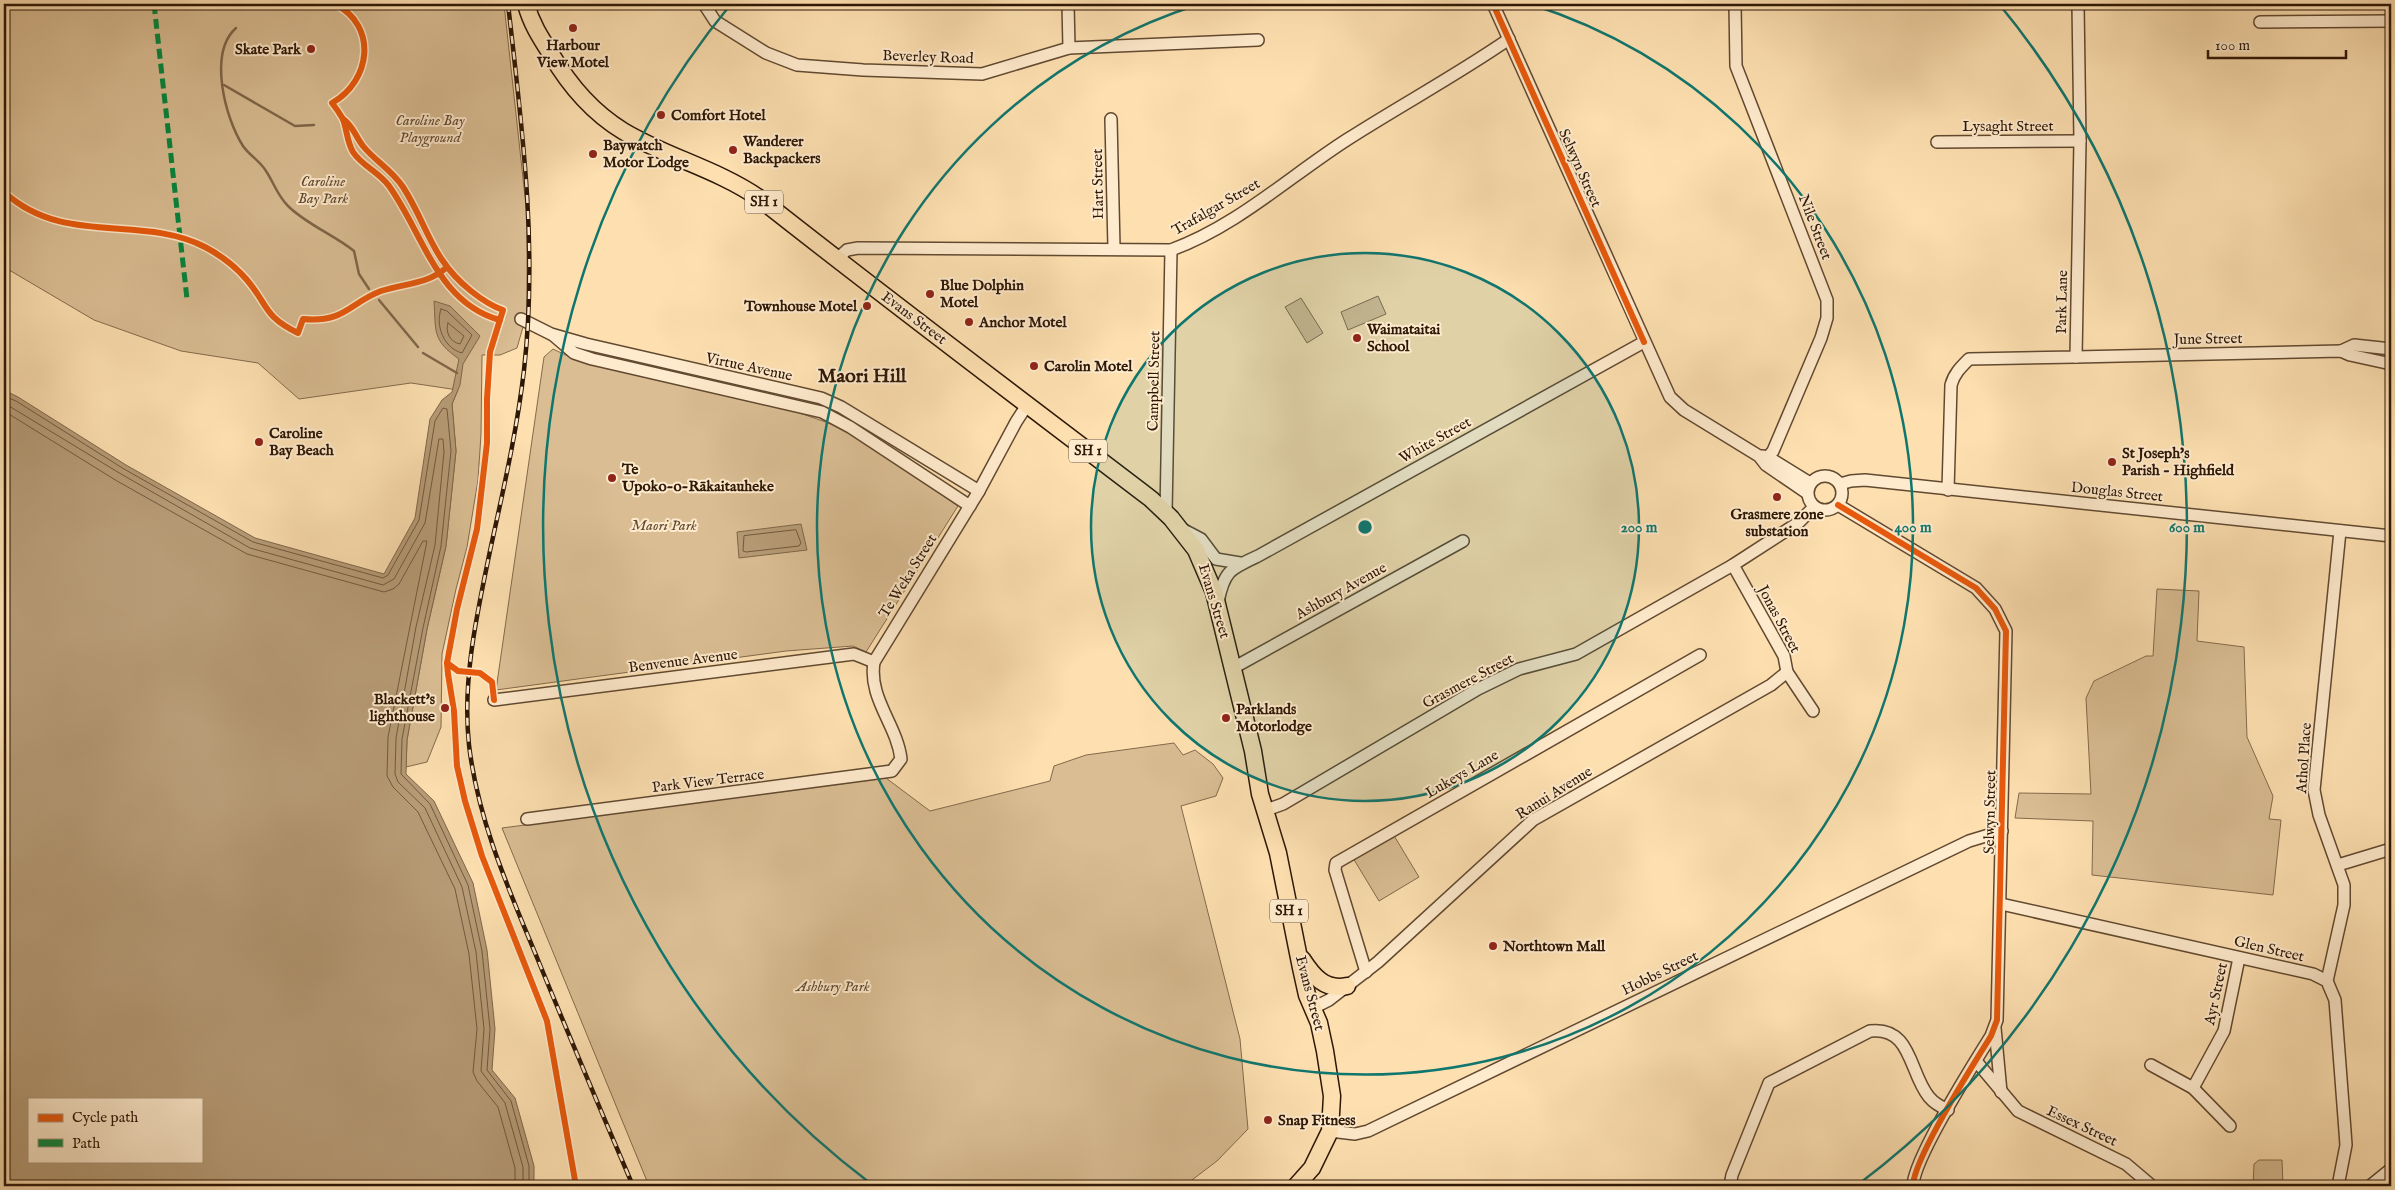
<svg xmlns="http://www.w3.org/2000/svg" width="2395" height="1190" font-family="'IM FELL English',serif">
<rect width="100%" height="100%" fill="#fddfb0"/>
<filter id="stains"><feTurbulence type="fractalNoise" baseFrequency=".004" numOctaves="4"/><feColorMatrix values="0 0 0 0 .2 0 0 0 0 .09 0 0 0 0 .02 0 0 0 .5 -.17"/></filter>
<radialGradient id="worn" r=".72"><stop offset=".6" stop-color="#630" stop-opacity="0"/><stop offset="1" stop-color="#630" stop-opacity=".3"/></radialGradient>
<!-- green -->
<g fill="#dabd93" stroke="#846a4c">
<polygon points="4,4 504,4 527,215 527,313 517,348 500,355 482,355 481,434 478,480 467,547 456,589 442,654 441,727 427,762 406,767 407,740 427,629 446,546 456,451 452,404 458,390 411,383 299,399 258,363 181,351 94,320 4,267"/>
<polygon points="1378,296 1386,314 1348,330 1341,312"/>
<polygon points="1301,298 1323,333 1307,343 1285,307"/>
<polygon points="553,349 574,359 797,412 834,425 858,438 958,506 866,652 853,646 786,651 496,690 544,357"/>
<polygon points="2157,589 2199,591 2197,641 2244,647 2247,737 2273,796 2269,819 2281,820 2273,895 2092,875 2093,821 2015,818 2019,793 2091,794 2086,698 2094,681 2146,656 2153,656"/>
<polygon points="1174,743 1183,755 1195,750 1213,764 1223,778 1216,796 1181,806 1240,1039 1248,1129 1217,1161 1184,1186 649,1186 502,828 886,778 930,811 1050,781 1054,766 1086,755"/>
<polygon points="1393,834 1419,877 1379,901 1353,858"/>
<polygon points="2259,1160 2282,1160 2283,1186 2253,1186 2254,1164"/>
</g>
<!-- water -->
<g fill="#b69b76" stroke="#7f6649" fill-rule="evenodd">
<path d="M434 301 450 306 480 336 463 364 460 385 452 404 456 451 446 546 427 629 407 740 406 774 434 801 473 883 487 950 495 1029 492 1070 515 1098 534 1166V1186H4V390L18 397 126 465 255 538 384 574 415 518 430 419 442 400 452 392 459 359C432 340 436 332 434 301ZM29 1099H201V1161H29Z"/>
<polygon points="801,524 807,550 739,558 737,532"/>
</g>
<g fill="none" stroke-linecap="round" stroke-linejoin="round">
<!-- shore -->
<g stroke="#72593e" stroke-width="1">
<path d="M441 309 447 311 472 335 462 353C444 348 435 326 441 309Z"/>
<path d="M448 323 464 336 460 344C450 342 445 332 448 323Z"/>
<polyline points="4,396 16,401 124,469 253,542 383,578 388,575 419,520 435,421 443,408 447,409 451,451 441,546 423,628 402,739 401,774 430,804 468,885 482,951 490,1029 487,1070 511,1101 529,1166 529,1186"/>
<polyline points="4,403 121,474 250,548 383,585 394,579 425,523 439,439 443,439 444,452 435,545 416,627 396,738 395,774 398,782 425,808 462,887 476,952 484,1029 481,1071 505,1103 523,1167 523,1186"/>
<polyline points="4,411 117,481 247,554 384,592 393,589 399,584 423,541 427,541 388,737 387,776 393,787 418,812 455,889 469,954 477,1029 473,1072 477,1081 498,1107 515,1168 515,1186"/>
<polygon points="796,530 801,543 799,546 746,552 743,551 744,536"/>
</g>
<!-- stream -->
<g stroke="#7f6649" stroke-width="2.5">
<path d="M236 28C208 53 225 118 243 146 249 155 260 161 266 171 274 183 277 195 288 206 306 224 334 235 354 251L359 274 369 289"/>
<polyline points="224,85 295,126 314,125"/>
<polyline points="379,300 418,347"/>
<polyline points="423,353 457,373"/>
</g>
<!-- minor casing -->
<g stroke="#614930" stroke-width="14">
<g id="minor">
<polyline points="704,4 715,21 766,53 797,65 863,70 982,74 1069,48 1258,40"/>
<polyline points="1068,4 1069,48"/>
<polyline points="1493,4 1670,397 1684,410 1759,456 1766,465 1807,493"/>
<polyline points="1735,4 1736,66 1827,300 1827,318 1821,338 1773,451 1768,457"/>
<polyline points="2260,22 2391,21"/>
<polyline points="1111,119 1114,248"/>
<polyline points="1937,142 2080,141"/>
<path d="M838 258 847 250 858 248 1171 250C1237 226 1290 176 1348 139 1401 105 1457 75 1509 39"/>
<polyline points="521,319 551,334 586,344 821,398 841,407 979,491"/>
<polyline points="553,335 574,353 592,359 822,412 850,427 970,506"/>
<polyline points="2341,351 2354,345 2391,349"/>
<polyline points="2076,357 2341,351 2350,355 2391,364"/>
<polyline points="1762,456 1768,457 1810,483"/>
<circle cx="1825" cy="493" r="17"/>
<polyline points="1840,484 1851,481 1865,480 2391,536"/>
<path d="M1948 490 1951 385C1954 374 1960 368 1969 359L2076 357 2080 141 2078 4"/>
<path d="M1838 505 1976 588 1995 609 2006 631 1997 1020 1991 1036C1974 1063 1913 1160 1913 1186"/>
<polyline points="1166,513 1171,250"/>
<polyline points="1182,529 1201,539 1216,559 1240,563"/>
<polyline points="1733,565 1784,656 1787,672 1813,711"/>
<path d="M1218 602C1224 571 1230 569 1258 556L1644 342"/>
<polyline points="1233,668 1463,541"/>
<polyline points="494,700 854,654 874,662"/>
<polyline points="1266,810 1283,804 1478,689 1519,669 1576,654 1733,565 1798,523 1814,507"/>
<path d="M527 819 892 771 901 759C897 725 868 698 874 662L979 491 1016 422 1027 405"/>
<polyline points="2338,865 2391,849"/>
<polyline points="2001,904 2313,974 2327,981 2335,1000 2345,1131 2346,1145 2338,1186"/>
<polyline points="1366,972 1335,870 1336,863 1700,655"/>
<polyline points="2327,981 2344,905 2344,885 2319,815 2314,790 2340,531"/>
<polyline points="1313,1008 1329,1000 1378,962 1533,820 1771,685 1787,672"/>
<polyline points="1995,1028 2001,1092"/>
<polyline points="1976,1061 2018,1111 2126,1164 2152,1186"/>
<polyline points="2151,1065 2193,1088 2224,1031 2239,958"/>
<polyline points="2193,1088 2230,1126"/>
<polyline points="1330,1131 1355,1134 1368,1131 1969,841 2002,831"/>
<path d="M1730 1186 1732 1175 1769 1083 1870 1031C1912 1026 1909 1073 1929 1097 1934 1103 1941 1107 1948 1110"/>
<polyline points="2370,1186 2391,1169"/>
</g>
</g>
<!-- highway casing -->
<g stroke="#2d1706" stroke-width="19">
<g id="highway">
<path d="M526 4C531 23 540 37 551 54 569 85 592 112 623 131 666 157 717 169 759 198 888 300 1020 399 1151 499L1171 518 1196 550 1214 592 1253 751 1260 794 1278 853 1301 968 1307 995 1319 1023 1325 1051 1332 1096 1330 1131 1312 1168 1296 1186"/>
<path d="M1302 959C1313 976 1325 991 1347 986"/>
</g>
</g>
<!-- minor -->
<use href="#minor" stroke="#feeacc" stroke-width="11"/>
<!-- highway -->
<use href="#highway" stroke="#fddfb0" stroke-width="16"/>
<!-- rail casing -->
<g stroke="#2d1706" stroke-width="4.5">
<path id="rail" d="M508 4C522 126 538 247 524 370 517 431 503 491 490 551 477 614 462 680 469 745 478 821 509 890 538 960 569 1036 601 1111 633 1186"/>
</g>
<!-- rail -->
<use href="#rail" stroke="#feeacc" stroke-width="2.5" stroke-dasharray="8" stroke-linecap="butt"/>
<!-- quiet -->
<polyline stroke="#00873e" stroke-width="5" stroke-dasharray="10 5" stroke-linecap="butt" points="154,4 187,299"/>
<!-- cycleway casing -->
<g stroke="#feeacc" stroke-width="9">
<g id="cycleway">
<path d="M335 4C378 26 371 81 332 103 336 108 340 114 343 119 347 130 347 142 353 152 362 166 379 172 389 186 423 233 437 303 500 320"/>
<polyline points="1493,4 1644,342"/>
<path d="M343 119C354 127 355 136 363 146 375 161 392 170 403 187 428 226 431 259 471 291 481 299 491 306 503 310L490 352 487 399V443L477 529 457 609 447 663 448 674 454 711 457 766 465 801 482 856 547 1021 576 1186"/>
<path d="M4 192C64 247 141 214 205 247 220 255 236 267 247 280 269 306 263 316 298 333L303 319C345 323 349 303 381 291 405 283 426 285 446 268"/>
<path d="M1838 505 1976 588 1995 609 2006 631 1997 1020 1991 1036C1974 1063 1913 1160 1913 1186"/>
<polyline points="447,663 458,671 480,673 492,682 494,700"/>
</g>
</g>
<!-- cycleway -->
<use href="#cycleway" stroke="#e8590c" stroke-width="6"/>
</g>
<!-- distance rings -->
<circle cx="1365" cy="527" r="274" fill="#0f766e" fill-opacity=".12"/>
<g fill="none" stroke="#0f766e" stroke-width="2.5">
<circle cx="1365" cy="527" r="274"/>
<path d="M1530 4A548 548 0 1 1 1200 4"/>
<path d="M870 1183A822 822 0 0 1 731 4M1999 4A822 822 0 0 1 1860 1183"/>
</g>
<!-- markers -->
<g fill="#8f2418" stroke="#feeacc" stroke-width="2">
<circle cx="573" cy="28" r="5"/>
<circle cx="311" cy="49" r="5"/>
<circle cx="661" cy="115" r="5"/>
<circle cx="733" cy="150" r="5"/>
<circle cx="593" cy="154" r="5"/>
<circle cx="930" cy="294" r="5"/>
<circle cx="867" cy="306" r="5"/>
<circle cx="969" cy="322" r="5"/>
<circle cx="1357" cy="338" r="5"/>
<circle cx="1034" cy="366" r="5"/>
<circle cx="259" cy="442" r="5"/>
<circle cx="2112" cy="462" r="5"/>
<circle cx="612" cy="478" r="5"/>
<circle cx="1777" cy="497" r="5"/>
<circle cx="445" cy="708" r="5"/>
<circle cx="1226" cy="718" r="5"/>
<circle cx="1493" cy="946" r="5"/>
<circle cx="1268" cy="1120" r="5"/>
</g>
<g text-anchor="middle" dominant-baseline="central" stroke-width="4" stroke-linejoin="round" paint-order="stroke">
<!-- shield labels -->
<g fill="#feeacc" stroke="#6c5641" stroke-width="1">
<rect x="745" y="190.5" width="38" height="23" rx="4"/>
<rect x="1069" y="439.5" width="38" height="23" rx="4"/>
<rect x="1270" y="899.5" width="38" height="23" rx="4"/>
</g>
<g font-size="14" font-weight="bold" fill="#2d1706">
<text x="764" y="202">SH 1</text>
<text x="1088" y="451">SH 1</text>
<text x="1289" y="911">SH 1</text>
</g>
<!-- poi labels -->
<g font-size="15" font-weight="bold" fill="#2d1706" stroke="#feeacc" text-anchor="start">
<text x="573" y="45" text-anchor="middle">Harbour<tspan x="573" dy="17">View Motel</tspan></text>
<text x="301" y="49" text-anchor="end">Skate Park</text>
<text x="671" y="115">Comfort Hotel</text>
<text x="743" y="141">Wanderer<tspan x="743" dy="17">Backpackers</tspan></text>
<text x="603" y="145">Baywatch<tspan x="603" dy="17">Motor Lodge</tspan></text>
<text x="940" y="285">Blue Dolphin<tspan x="940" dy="17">Motel</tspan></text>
<text x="857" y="306" text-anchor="end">Townhouse Motel</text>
<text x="979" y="322">Anchor Motel</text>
<text x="1367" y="329">Waimataitai<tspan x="1367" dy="17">School</tspan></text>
<text x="1044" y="366">Carolin Motel</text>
<text x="269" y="433">Caroline<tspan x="269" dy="17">Bay Beach</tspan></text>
<text x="2122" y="453">St Joseph's<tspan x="2122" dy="17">Parish - Highfield</tspan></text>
<text x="622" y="469">Te<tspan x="622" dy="17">Upoko-o-Rākaitauheke</tspan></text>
<text x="1777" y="514" text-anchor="middle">Grasmere zone<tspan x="1777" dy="17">substation</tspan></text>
<text x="435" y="699" text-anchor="end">Blackett's<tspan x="435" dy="17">lighthouse</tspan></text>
<text x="1236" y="709">Parklands<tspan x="1236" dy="17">Motorlodge</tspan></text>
<text x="1503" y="946">Northtown Mall</text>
<text x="1278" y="1120">Snap Fitness</text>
</g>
<!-- street labels -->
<g font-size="15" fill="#2d1706" stroke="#feeacc">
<text transform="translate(928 57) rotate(2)">Beverley Road</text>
<text x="2008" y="126">Lysaght Street</text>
<text transform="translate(1580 168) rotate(66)">Selwyn Street</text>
<text transform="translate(1098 184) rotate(-91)">Hart Street</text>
<text transform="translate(1216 207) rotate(-30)">Trafalgar Street</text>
<text transform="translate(1815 227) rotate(69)">Nile Street</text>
<text transform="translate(2062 302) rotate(-89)">Park Lane</text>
<text transform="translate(914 318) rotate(37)">Evans Street</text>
<text transform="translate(2208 339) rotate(-1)">June Street</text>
<text transform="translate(749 367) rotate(12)">Virtue Avenue</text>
<text transform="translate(1154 381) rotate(-89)">Campbell Street</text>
<text transform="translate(1435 440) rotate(-29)">White Street</text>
<text transform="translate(2117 492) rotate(6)">Douglas Street</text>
<text transform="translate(908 576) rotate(-58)">Te Weka Street</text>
<text transform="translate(1341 591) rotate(-29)">Ashbury Avenue</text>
<text transform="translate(1214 601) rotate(73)">Evans Street</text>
<text transform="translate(1779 619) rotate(62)">Jonas Street</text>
<text transform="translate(683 661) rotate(-7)">Benvenue Avenue</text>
<text transform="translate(1468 681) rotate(-28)">Grasmere Street</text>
<text transform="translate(2304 758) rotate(-86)">Athol Place</text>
<text transform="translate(1462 774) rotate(-30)">Lukeys Lane</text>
<text transform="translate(708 781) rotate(-7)">Park View Terrace</text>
<text transform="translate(1554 793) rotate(-32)">Ranui Avenue</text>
<text transform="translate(1990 812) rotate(-89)">Selwyn Street</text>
<text transform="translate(2269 949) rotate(13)">Glen Street</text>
<text transform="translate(1660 973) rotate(-26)">Hobbs Street</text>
<text transform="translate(1310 993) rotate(75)">Evans Street</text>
<text transform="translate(2216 994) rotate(-78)">Ayr Street</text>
<text transform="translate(2082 1126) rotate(25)">Essex Street</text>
</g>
<!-- park labels -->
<g font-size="15" font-style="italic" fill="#614930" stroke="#feeacc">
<text x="430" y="120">Caroline Bay<tspan x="430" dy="17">Playground</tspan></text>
<text x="323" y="181">Caroline<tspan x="323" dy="17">Bay Park</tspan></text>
<text x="664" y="525">Maori Park</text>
<text x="833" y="986">Ashbury Park</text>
</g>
<!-- district labels -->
<g font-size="20" font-weight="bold" fill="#2d1706" stroke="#feeacc">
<text x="862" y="376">Maori Hill</text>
</g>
</g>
<circle cx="1365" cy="527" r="8" fill="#0f766e" stroke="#feeacc" stroke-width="2.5"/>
<g font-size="15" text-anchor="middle" font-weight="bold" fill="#0f766e" stroke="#feeacc" stroke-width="4" stroke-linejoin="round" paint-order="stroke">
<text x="1639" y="532">200 m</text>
<text x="1913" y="532">400 m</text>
<text x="2187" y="532">600 m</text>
</g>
<!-- margin -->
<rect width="2395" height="1190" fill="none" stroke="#fddfb0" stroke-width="20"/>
<rect x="5" y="5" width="2385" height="1180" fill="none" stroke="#2d1706" stroke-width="2.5"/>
<rect x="10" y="10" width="2375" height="1170" fill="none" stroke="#2d1706"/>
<!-- legend -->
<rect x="28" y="1098" width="175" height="65" fill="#feeacc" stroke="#aa967d"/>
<rect x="38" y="1114" width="25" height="8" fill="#e8590c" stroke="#aa967d"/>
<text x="72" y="1122" font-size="15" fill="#2d1706">Cycle path</text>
<rect x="38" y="1139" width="25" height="8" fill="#00873e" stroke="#aa967d"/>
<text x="72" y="1148" font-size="15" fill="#2d1706">Path</text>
<!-- scale -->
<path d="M2208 50v8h138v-8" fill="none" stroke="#2d1706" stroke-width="2.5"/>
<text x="2215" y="50" font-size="15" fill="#2d1706" stroke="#feeacc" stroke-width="4" paint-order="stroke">100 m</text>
<rect width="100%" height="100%" filter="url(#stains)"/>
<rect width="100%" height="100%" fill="url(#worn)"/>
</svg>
